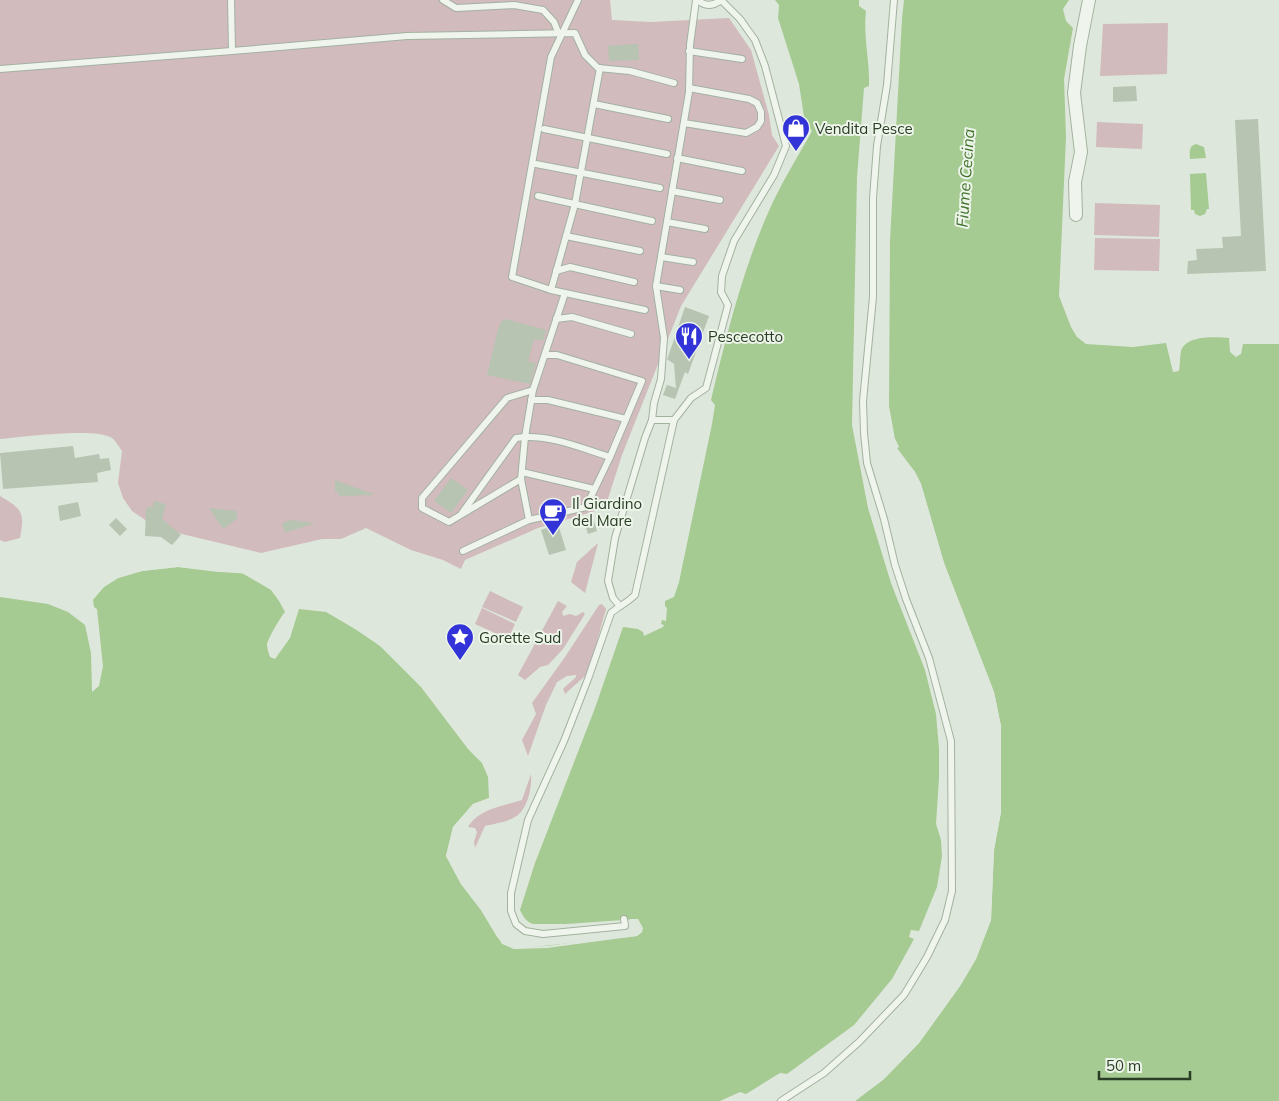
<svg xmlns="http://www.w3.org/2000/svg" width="1279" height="1101" font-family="Mulish,sans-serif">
<rect width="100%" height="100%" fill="#dee7db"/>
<!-- green -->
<g fill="#d1bbbd">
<path d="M0 0H610L612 20 651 22 729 18 751 50 769 115 772 135 779 146 681 306 622 455 605 508 538 528 465 560 461 569 443 560 411 550 366 528 341 539H322L261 553 157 528 132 511 123 498 118 483 122 451C119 447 116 441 112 438 96 427 22 437 0 439Z"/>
<polygon points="1168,23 1167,74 1100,76 1103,24"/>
<polygon points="1097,122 1143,124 1142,149 1096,147"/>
<polygon points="1095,203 1160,205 1159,237 1094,235"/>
<polygon points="1095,238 1160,239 1159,271 1094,270"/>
<path d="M0 496C22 509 25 512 20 538L5 542 0 540Z"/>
<polygon points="598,543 585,593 571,582 577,562"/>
<polygon points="490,591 523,607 516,622 482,607"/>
<polygon points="558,601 567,606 562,612 563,616 570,614 576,616 583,612 585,614 563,649 548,665 540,667 525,680 518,675"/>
<polygon points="602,604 606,609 589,670 584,677 565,694 563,689 576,677 576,675 567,676 557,682 546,705 528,756 522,740 536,714 532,703 565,657 599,605"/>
<polygon points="482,608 515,624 508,639 475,624"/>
<path d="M531 774C532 787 528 810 515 817 507 822 494 824 485 826L475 848 474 842 477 832 475 828 468 827C478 809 503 806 522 800Z"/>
</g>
<!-- water -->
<g fill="#a5ca92">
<path d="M775 0H859V6L866 11C863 37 870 61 869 86L864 88 857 177 852 425 868 508 891 583 925 670 936 714 939 748V778L936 824 941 840 942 856 937 887 919 931 911 930 909 937 914 939 892 979 854 1025 787 1074 780 1073 746 1094 740 1092 720 1101H0V597L48 604 68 612 85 625 91 653 92 692 99 686 103 666 97 609 94 607 93 600 104 587 118 578 142 571 178 567 218 572 242 573 271 590 279 601 285 612C281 616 267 640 267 645 267 648 269 654 270 657L275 659 290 638 299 609 326 612 355 629 380 646 421 687 468 749 482 763 488 777 489 798 473 804 453 827 446 856 461 884 481 910 497 937 514 949 637 936 642 932 638 919 566 924H533C526 922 523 916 520 910L535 863 595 708 623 627 638 629 643 632 644 636 663 627 664 625 661 624 662 620 666 621 667 608 665 606V601L674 597 679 582 712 424 715 405 711 400C726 337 742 272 768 213 780 185 797 158 812 131L805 123 799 84 778 18 779 5Z"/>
<path d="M904 0H1069L1063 9 1066 21 1073 28 1064 79 1066 137 1059 296 1071 327 1077 337 1086 344 1133 347 1166 343 1173 372 1179 371C1180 364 1180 357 1181 351 1186 335 1216 337 1229 338L1230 352 1236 357 1241 354 1243 344H1279V1101H855L884 1079 919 1043 960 986 976 959 991 920 994 850 1001 812V726L994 692 944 563 921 484 915 472 896 448 899 447 895 439 889 406 890 241 902 19Z"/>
<path d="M1196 144 1204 147 1206 158 1190 159C1190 153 1188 146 1196 144Z"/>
<polygon points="1206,173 1209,209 1207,209 1205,214 1200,216 1195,214 1194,210 1191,210 1190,174"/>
</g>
<!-- pier -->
<g fill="#dee7db">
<polygon points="895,439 899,447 897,448 915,472 921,484 944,563 994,692 1001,726 1001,812 994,850 991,920 976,959 960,986 919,1043 884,1079 855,1101 852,1101 882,1077 917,1041 958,985 973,958 989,919 992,850 998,812 999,726 991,693 942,564 919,485 913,473 894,449 895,446 892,440"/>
<polygon points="178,564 218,570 242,570 247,574 178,567 142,571 118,578 104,587 102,586 117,576 141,569"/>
<polygon points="492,797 490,800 475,806 455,828 449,855 463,882 483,909 504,942 514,947 547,946 636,934 641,928 637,922 629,922 630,919 638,919 643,928 642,932 637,936 547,948 514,949 502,944 481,910 461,884 446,856 453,827 473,804"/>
</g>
<!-- building -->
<g fill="#b6c4b1">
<polygon points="638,44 639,60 609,61 608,46"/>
<polygon points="1136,86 1137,101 1113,102 1113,87"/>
<polygon points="1258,119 1266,271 1187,274 1188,261 1197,260 1196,249 1223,248 1222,237 1241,236 1235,120"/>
<polygon points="685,307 709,316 688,374 685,372 675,399 663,395 667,385 676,388 674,364 667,359 668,357"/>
<polygon points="505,319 546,330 543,341 534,339 528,361 536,363 530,384 487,375 498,329 502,320 504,321"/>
<polygon points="73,446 75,458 99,454 100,459 109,458 111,470 97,473 98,482 3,489 0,453"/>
<polygon points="451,478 468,490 451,513 434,501"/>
<polygon points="335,480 373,494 373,495 339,496 339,493 335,492"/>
<polygon points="154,501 166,504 162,519 181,535 172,545 161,537 145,536 146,508 153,506"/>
<polygon points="78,502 81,516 60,521 58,506"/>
<polygon points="209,508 237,511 237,519 223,529"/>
<polygon points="592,515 597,531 588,534 583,518"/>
<polygon points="116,518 127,529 120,536 109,525"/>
<polygon points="291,520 315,523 285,533 282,523"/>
<polygon points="558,524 566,550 549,555 541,530"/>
</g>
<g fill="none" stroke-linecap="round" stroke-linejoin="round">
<!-- service casing -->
<g stroke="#a4b1a0" stroke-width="8">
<g id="service">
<polyline points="231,0 232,51 407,36 575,33 585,55 598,68 630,71 674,83"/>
<polyline points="443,0 456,8 514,5 543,10 554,22 558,32"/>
<polyline points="578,0 551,57 512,277 551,290 645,310"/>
<polyline points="689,51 742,59"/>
<polyline points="0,69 232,51"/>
<polyline points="594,104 668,119"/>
<polyline points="684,123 746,133 757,127 761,121 761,112 757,103 749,99 689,88"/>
<polyline points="544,129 667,154"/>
<polyline points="677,158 742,171"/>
<polyline points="536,164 660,188"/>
<polyline points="672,191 720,200"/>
<polyline points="538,196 652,221"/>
<polyline points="667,222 705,229"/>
<polyline points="566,236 640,251"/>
<polyline points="661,257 693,262"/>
<polyline points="556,271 570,267 634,282"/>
<polyline points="656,286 680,290"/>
<polyline points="551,290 575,204 600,68"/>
<polyline points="556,319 572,317 631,334"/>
<polyline points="531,400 548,400 626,419"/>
<polyline points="652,420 654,403 661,379 664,338 656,286 689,92 690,45 696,0"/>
<polyline points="522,472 594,489"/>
<polyline points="521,479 449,522 422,508 422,498 507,398 533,390"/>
<path d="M462 513 516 438C547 433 581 448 610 457"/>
<polyline points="529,520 521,479 525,437 533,390 565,293"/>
<polyline points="463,551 529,520 586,507 610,457 642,381 557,355 545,355"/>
<polyline points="619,605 613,598 608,581 615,538 645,438 652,420 674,420"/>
<path d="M624 919 625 926 543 934 525 931 516 924 511 911V893L528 820 564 741 588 679 611 613C619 606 627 603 635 595L674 420 691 398 706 388 728 305 721 292 722 276 734 241 774 175 786 146 765 66 755 40 740 19 721 0C713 6 705 7 698 0"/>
<polyline points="781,1101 824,1073 859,1042 904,995 927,957 945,920 952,891 951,741 929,658 906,599 895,565 884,519 867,463 864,433 863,401 873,297 873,198 877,146 887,85 894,0"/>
</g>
</g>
<!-- minor casing -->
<g stroke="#a4b1a0" stroke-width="14">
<polyline id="minor" points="1076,215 1075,182 1081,152 1074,93 1080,46 1089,0"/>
</g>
<!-- service -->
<use href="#service" stroke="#eff5ed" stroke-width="6"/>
<!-- minor -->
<use href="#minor" stroke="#eff5ed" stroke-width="12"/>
</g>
<!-- icons -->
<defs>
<g id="shop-pin" transform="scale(1.4375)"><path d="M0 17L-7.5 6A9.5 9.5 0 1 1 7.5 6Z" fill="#3334d8" stroke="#edf4ea"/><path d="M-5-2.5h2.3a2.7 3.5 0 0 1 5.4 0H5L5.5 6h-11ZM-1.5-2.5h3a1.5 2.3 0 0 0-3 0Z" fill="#fff"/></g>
<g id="restaurant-pin" transform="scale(1.4375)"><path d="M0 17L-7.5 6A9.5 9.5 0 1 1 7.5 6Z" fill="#3334d8" stroke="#edf4ea"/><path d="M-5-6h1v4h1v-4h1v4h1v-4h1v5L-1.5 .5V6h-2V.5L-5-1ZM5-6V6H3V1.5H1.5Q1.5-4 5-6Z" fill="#fff"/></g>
<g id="cafe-pin" transform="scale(1.4375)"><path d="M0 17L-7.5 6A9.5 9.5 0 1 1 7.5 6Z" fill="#3334d8" stroke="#edf4ea"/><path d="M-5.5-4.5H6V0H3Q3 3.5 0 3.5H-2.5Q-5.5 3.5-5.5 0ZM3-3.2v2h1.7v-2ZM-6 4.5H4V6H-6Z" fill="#fff"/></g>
<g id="sight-pin" transform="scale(1.4375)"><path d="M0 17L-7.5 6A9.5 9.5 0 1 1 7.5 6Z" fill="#3334d8" stroke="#edf4ea"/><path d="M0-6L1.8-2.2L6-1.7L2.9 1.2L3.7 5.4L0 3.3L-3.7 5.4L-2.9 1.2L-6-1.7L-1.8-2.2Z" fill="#fff"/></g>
</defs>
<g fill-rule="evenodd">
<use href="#shop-pin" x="796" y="128"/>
<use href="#restaurant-pin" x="689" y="336"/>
<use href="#cafe-pin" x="553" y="512"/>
<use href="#sight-pin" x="460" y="637"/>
</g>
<g text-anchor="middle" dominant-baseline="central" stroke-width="4" stroke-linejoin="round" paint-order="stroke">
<!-- poi labels -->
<g font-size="15" fill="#293e24" stroke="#edf4ea" text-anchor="start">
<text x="815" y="128">Vendita Pesce</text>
<text x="708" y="336">Pescecotto</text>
<text x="572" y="503">Il Giardino<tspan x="572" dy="17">del Mare</tspan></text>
<text x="479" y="637">Gorette Sud</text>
</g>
<!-- water labels -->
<g font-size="16" font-style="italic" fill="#41742b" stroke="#edf4ea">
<text transform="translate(965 178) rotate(-86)">Fiume Cecina</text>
</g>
</g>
<!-- scale -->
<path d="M1099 1071v8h91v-8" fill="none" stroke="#293e24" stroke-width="2.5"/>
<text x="1106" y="1071" font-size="15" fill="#293e24" stroke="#edf4ea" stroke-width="4" paint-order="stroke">50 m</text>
</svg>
